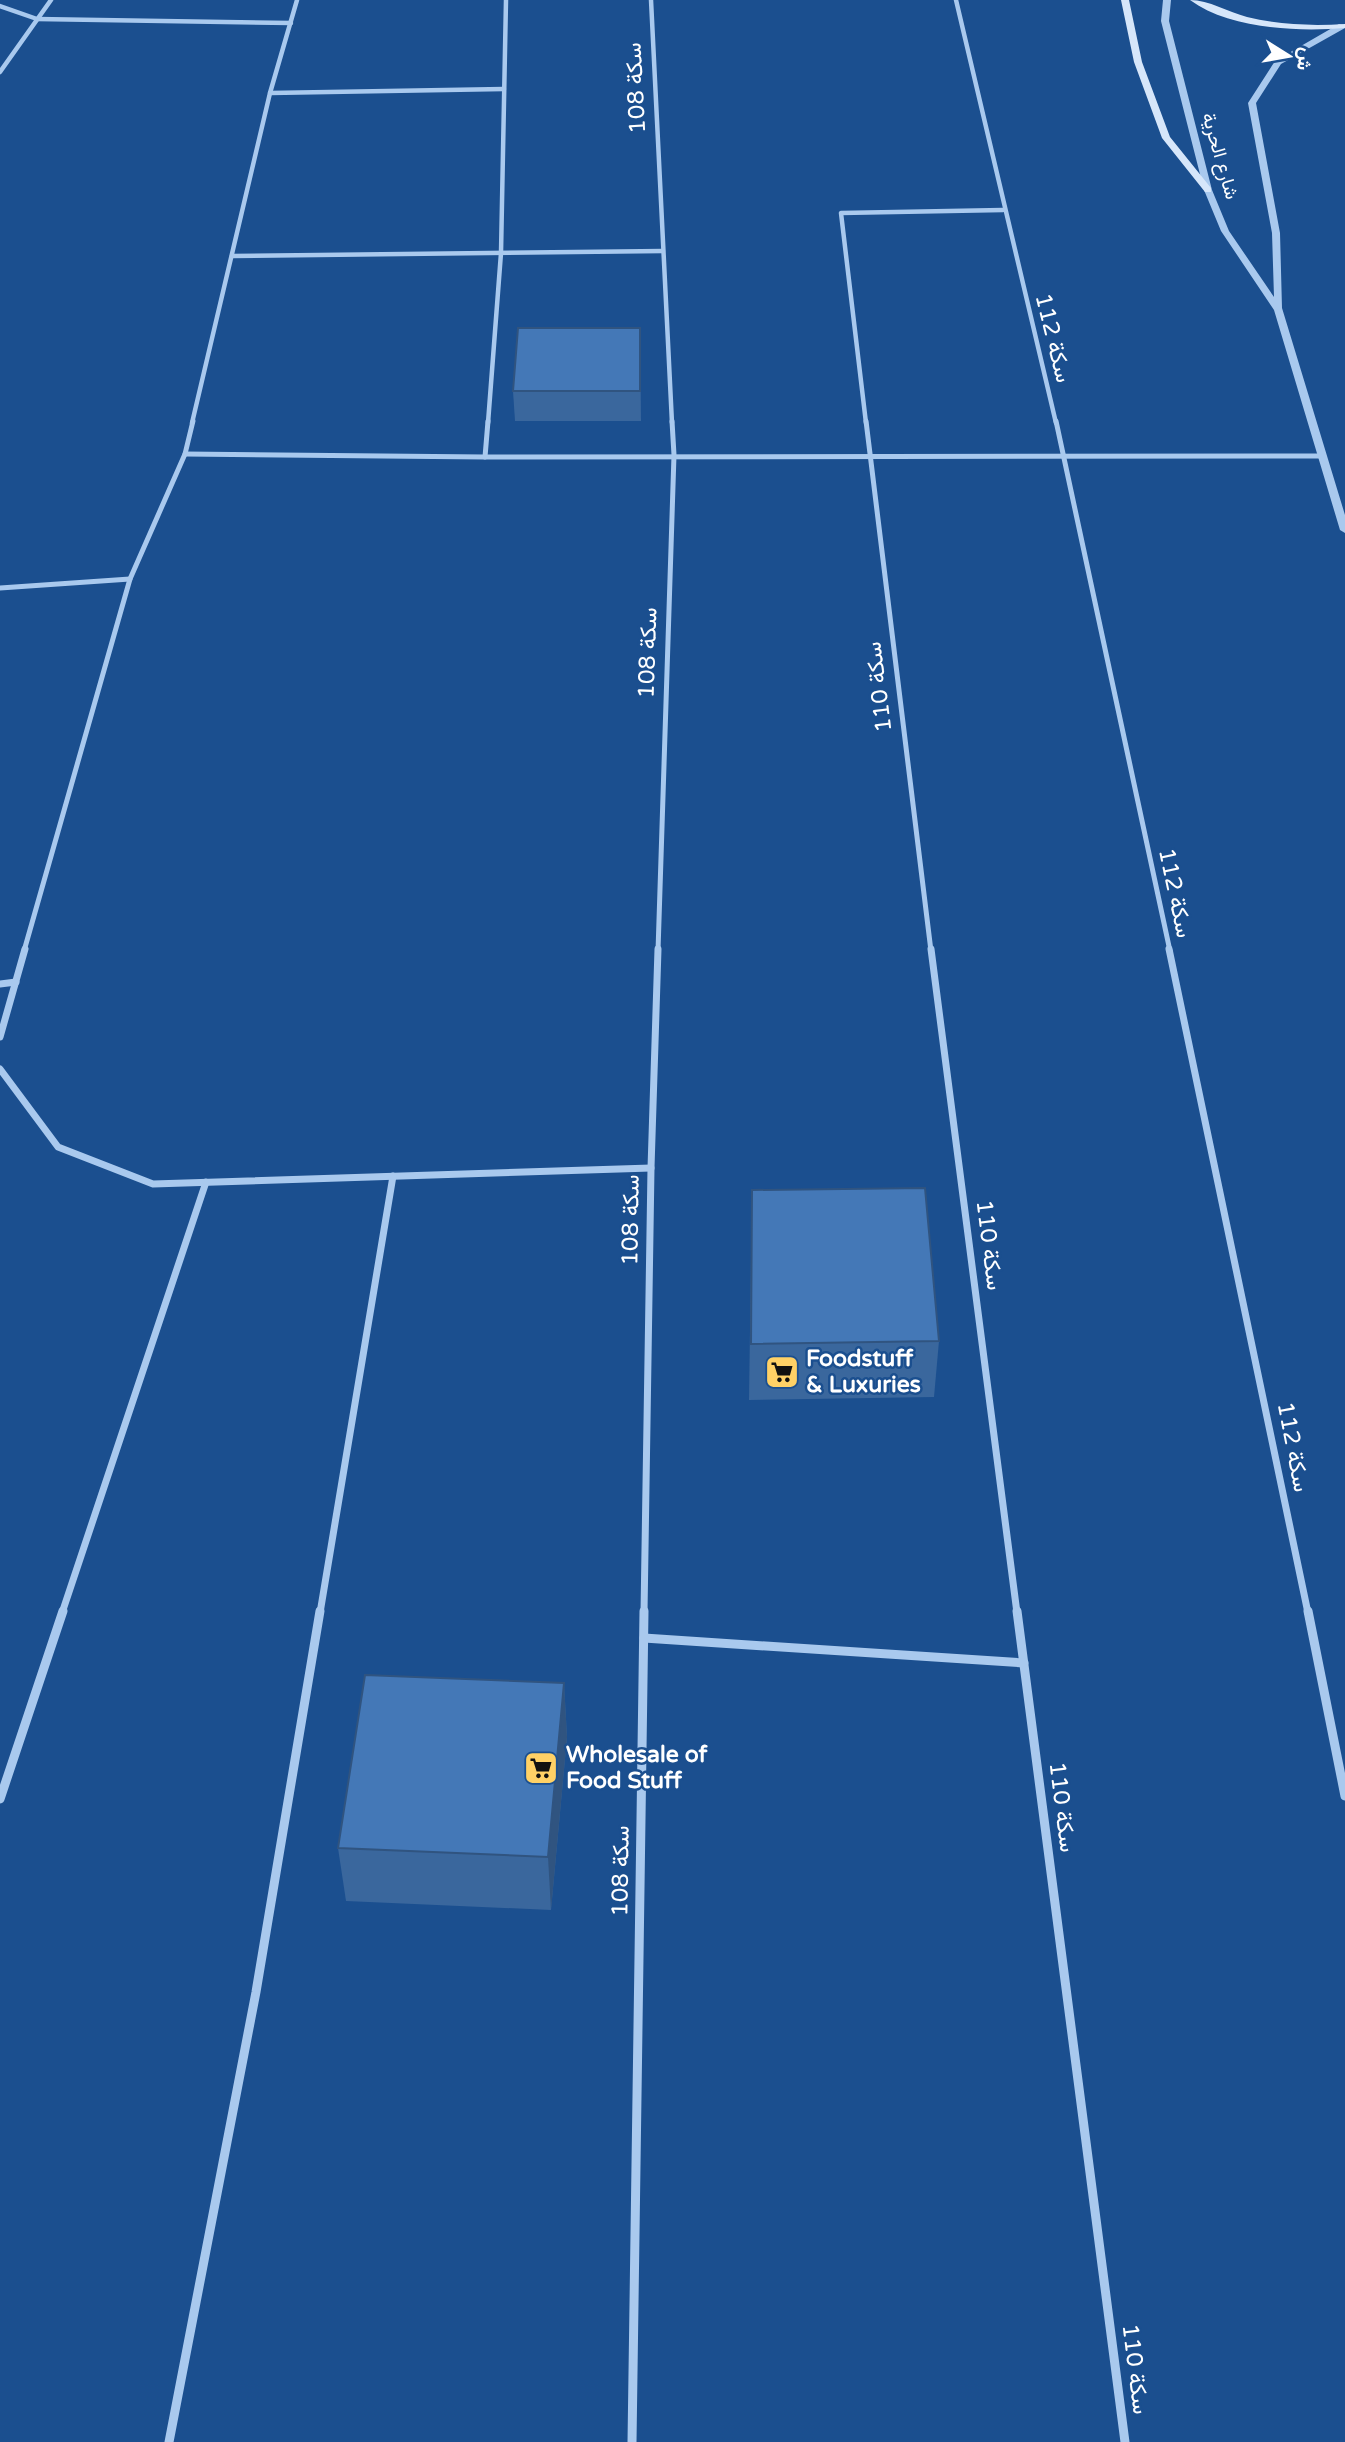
<svg xmlns="http://www.w3.org/2000/svg" width="1345" height="2442" font-family="'Varela Round',Vazirmatn,sans-serif">
<rect width="100%" height="100%" fill="#1b4f8f"/>
<g fill="none" stroke-linecap="round" stroke-linejoin="round">
<!-- minor-far3 -->
<g stroke="#a9c9ee" stroke-width="4.5">
<polyline points="651,0 672,423"/>
<polyline points="956,0 1056,423"/>
<polyline points="0,6 37,19 291,23"/>
<polyline points="0,72 51,0"/>
<polyline points="270,93 504,89"/>
<polyline points="232,256 663,251"/>
<polyline points="192,423 270,93 297,0"/>
<polyline points="488,423 501,253 506,0"/>
<polyline points="866,423 841,213 1003,210"/>
</g>
<!-- minor-far2 -->
<g stroke="#a9c9ee" stroke-width="5">
<polyline points="866,421 931,951"/>
<polyline points="1056,421 1170,951"/>
<polyline points="185,454 485,457 1323,456"/>
<polyline points="485,457 488,421"/>
<polyline points="0,588 130,579"/>
<polyline points="24,951 130,579 185,454 193,421"/>
<polyline points="658,951 674,455 672,421"/>
</g>
<!-- minor-far1 -->
<g stroke="#a9c9ee" stroke-width="7">
<polyline points="931,949 1017,1613"/>
<polyline points="1169,949 1308,1613"/>
<polyline points="0,984 16,982"/>
<polyline points="0,1037 25,949"/>
<polyline points="0,1069 58,1147 153,1184 651,1168"/>
<polyline points="62,1613 206,1182"/>
<polyline points="320,1613 393,1176"/>
<polyline points="644,1613 651,1168 658,949"/>
</g>
<!-- minor -->
<g stroke="#a9c9ee" stroke-width="9">
<polyline points="1017,1611 1125,2442"/>
<polyline points="1308,1611 1345,1796"/>
<polyline points="644,1638 1024,1663"/>
<polyline points="0,1799 63,1611"/>
<polyline points="169,2442 256,1992 320,1611"/>
<polyline points="632,2442 644,1611"/>
</g>
<!-- tertiary -->
<polygon fill="#a9c9ee" fill-rule="evenodd" points="1163,0 1171,0 1169,21 1212,190 1229,231 1274,297 1272,233 1248,103 1275,61 1339,24 1345,25 1345,28 1281,64 1256,103 1280,233 1282,308 1345,515 1345,533 1340,530 1274,310 1221,231 1204,190 1161,21"/>
<!-- secondary -->
<g fill="#d6e6fa" fill-rule="evenodd">
<polygon points="1121,0 1129,0 1142,62 1170,137 1211,188 1211,192 1205,192 1162,138 1134,62"/>
<path d="M1190 0C1209 0 1228 12 1247 17 1279 25 1312 26 1345 24V28C1298 32 1229 29 1190 0Z"/>
</g>
</g>
<!-- wall -->
<g fill="#3a679d">
<polygon points="640,328 641,421 515,421 513,391"/>
<polygon points="752,1190 939,1341 934,1397 749,1400"/>
<polygon points="564,1683 567,1737 551,1910 346,1901 338,1848"/>
</g>
<!-- shaded-wall -->
<polygon fill="#305480" points="564,1683 567,1737 551,1910 548,1857"/>
<!-- building -->
<g fill="#4478b7" stroke="#305480" stroke-width="2">
<polygon points="518,328 640,328 640,391 513,391"/>
<polygon points="925,1188 939,1341 751,1344 752,1190"/>
<polygon points="365,1675 564,1683 548,1857 338,1848"/>
</g>
<!-- icons -->
<defs>
<g id="supermarket-square" transform="scale(1.75)"><rect x="-9" y="-9" width="18" height="18" rx="4" fill="#ffd166" stroke="#1b4f8f"/><path d="M-6-5.5h2.5l.6 2H6L4.5 2H-2.5L-4.4-4H-6ZM-1.5 3.2a1.3 1.3 0 1 0 .1 0ZM3 3.2a1.3 1.3 0 1 0 .1 0Z" fill="#111"/></g>
</defs>
<g fill-rule="evenodd">
<use href="#supermarket-square" x="782" y="1372"/>
<use href="#supermarket-square" x="541" y="1768"/>
</g>
<g text-anchor="middle" dominant-baseline="central" stroke-width="5" stroke-linejoin="round" paint-order="stroke">
<!-- far-street labels -->
<g font-size="19" fill="#fff" stroke="#1b4f8f">
<text transform="translate(1220 156) rotate(74)">شارع الحرية</text>
</g>
<!-- street labels -->
<g font-size="23" fill="#fff" stroke="#1b4f8f">
<text transform="translate(636 88) rotate(-93)">سكة 108</text>
<text transform="translate(1053 338) rotate(76)">سكة 112</text>
<text transform="translate(648 653) rotate(-88)">سكة 108</text>
<text transform="translate(879 687) rotate(-97)">سكة 110</text>
<text transform="translate(1175 893) rotate(78)">سكة 112</text>
<text transform="translate(631 1220) rotate(-89)">سكة 108</text>
<text transform="translate(989 1245) rotate(83)">سكة 110</text>
<text transform="translate(1293 1447) rotate(79)">سكة 112</text>
<text transform="translate(1062 1807) rotate(83)">سكة 110</text>
<text transform="translate(621 1871) rotate(-89)">سكة 108</text>
<text transform="translate(1135 2369) rotate(83)">سكة 110</text>
</g>
<!-- poi labels -->
<g font-size="23" font-weight="bold" fill="#fff" stroke="#1b4f8f" text-anchor="start">
<text x="806" y="1359">Foodstuff<tspan x="806" dy="26">&amp; Luxuries</tspan></text>
<text x="566" y="1755">Wholesale of<tspan x="566" dy="26">Food Stuff</tspan></text>
</g>
</g>
<!-- north arrow -->
<g transform="translate(1289 56) rotate(101)" stroke="#1b4f8f" stroke-width="5" paint-order="stroke">
<path d="M0-5L12 26L0 18L-12 26Z" fill="#ffffff"/>
<text y="-10" font-size="19" font-weight="bold" text-anchor="middle" fill="#ffffff">ش</text>
</g>
</svg>
